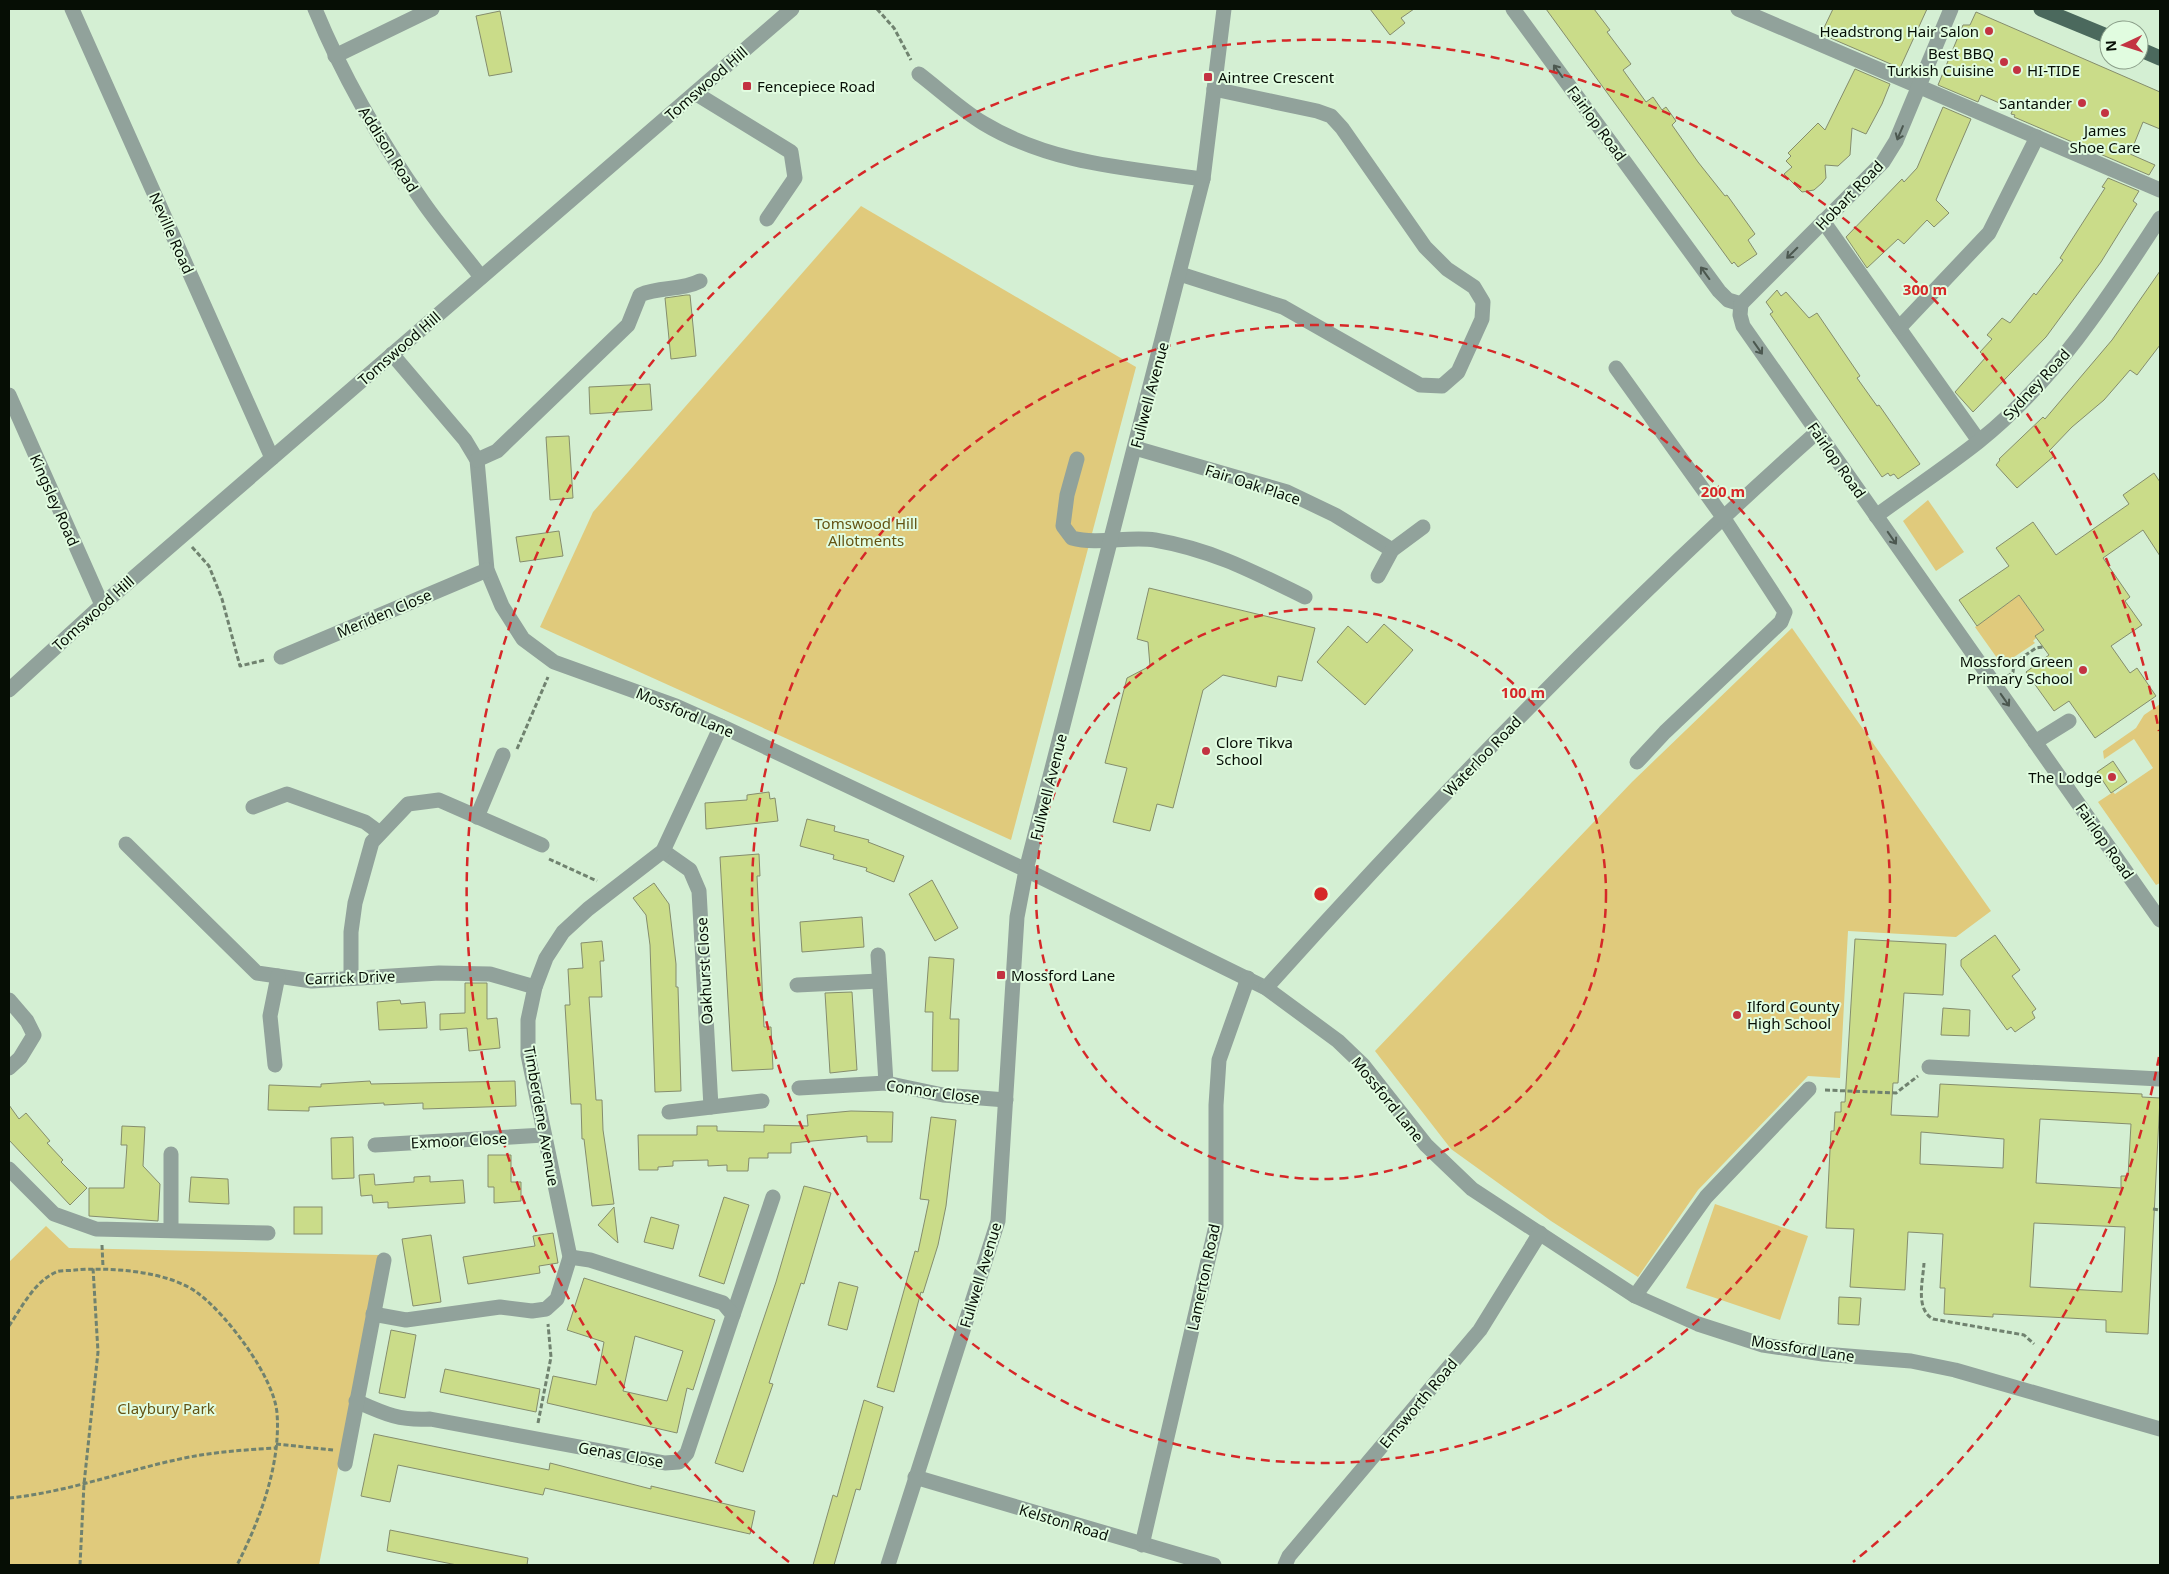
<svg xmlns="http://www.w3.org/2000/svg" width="2169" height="1574" font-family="'Noto Sans',sans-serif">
<rect width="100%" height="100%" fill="#d4efd3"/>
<!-- green -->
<g fill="#e0ca7c">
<polygon points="861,206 1136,367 1011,840 540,627 593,512"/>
<polygon points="1928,500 1964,552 1936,571 1903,521"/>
<polygon points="2019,595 2044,630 2033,641 2035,643 2002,665 1975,627"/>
<polygon points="1792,628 1991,911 1956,937 1848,931 1840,1078 1808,1076 1698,1190 1638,1277 1551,1221 1451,1149 1375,1051 1632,782"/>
<polygon points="2160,704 2160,883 2156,885 2098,802 2113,792 2115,794 2153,768 2134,739 2104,759 2103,751 2136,728 2144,715"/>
<polygon points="1715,1204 1808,1236 1780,1320 1686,1288"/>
<polygon points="46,1226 69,1248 380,1255 319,1565 9,1565 9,1262"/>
</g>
<!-- building -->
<g fill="#cadc89" stroke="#858d6d" fill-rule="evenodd">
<polygon points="1370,9 1414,9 1401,18 1405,23 1390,35"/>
<polygon points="1546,9 1594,9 1610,30 1607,32 1631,64 1623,70 1646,102 1653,97 1662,110 1666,107 1676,121 1672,125 1698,162 1725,196 1727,195 1755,234 1748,240 1757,254 1738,267 1734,262 1732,264"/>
<polygon points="1833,9 1927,9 1900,68 1821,34"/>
<polygon points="500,11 512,72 489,76 476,16"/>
<polygon points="1976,12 2160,92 2160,129 2143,122 2130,154 2155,165 2149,175 2014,117 2015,115 2011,114 2013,109 1981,95 1978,102 1938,85 1963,25 1970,25"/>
<polygon points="1855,69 1890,84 1882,104 1866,134 1852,128 1850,155 1838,166 1825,165 1826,178 1822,183 1814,190 1802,192 1784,174 1792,167 1786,161 1791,156 1788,153 1818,123 1825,130"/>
<polygon points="1943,107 1971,119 1936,200 1949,213 1934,227 1927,220 1904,244 1898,239 1867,268 1846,237 1902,179 1904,182 1917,168"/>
<polygon points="2108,178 2139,191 2133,201 2137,204 2101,262 2046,337 1973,412 1955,392 1986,357 1980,352 1992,339 1987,335 2002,318 2010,323 2034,293 2036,295 2063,260 2060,258 2105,188 2102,187"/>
<polygon points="2160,271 2160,345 2137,375 2130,370 2104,400 2072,427 2049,451 2054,456 2017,488 1996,465 2000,460 1999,459 2043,417 2045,419 2112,340"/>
<polygon points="1777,290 1781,296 1786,292 1809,318 1817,313 1860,376 1857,378 1877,406 1879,405 1920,464 1898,479 1894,474 1890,476 1888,473 1882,477 1770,314 1773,312 1766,302"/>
<polygon points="686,295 690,295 696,356 671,359 665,298"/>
<polygon points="650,384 652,410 590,414 589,387"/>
<polygon points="569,436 573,498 550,500 546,437"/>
<polygon points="2154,473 2160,482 2160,556 2143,530 2103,558 2130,597 2125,601 2142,625 2111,646 2130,673 2137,668 2156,696 2095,738 2069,701 2054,711 2026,672 2049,655 2035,636 2044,630 2019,595 1977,626 1959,600 2009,566 1996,548 2033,522 2056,555 2129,504 2123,495"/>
<polygon points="559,531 563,556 520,562 516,537"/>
<polygon points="1149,588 1315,628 1302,681 1278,676 1276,687 1223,675 1203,690 1173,808 1157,804 1150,831 1113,822 1127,768 1105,763 1127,678 1150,666 1148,642 1137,639"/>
<polygon points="1384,624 1413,650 1365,705 1317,662 1348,626 1367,643"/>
<polygon points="2113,761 2127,782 2111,793 2097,772"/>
<polygon points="769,792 770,799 775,798 778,821 706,829 705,803 747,800 747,795"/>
<polygon points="807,819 835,826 834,831 869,840 868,842 904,856 894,882 866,871 867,868 833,859 834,855 800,846"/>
<polygon points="759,854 760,876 757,876 764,1027 771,1027 773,1069 732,1071 720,857"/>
<polygon points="932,880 958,928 935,941 909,894"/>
<polygon points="654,883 669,904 676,964 676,987 678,987 681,1091 655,1092 650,945 646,915 633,898"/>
<polygon points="862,917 864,947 802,952 800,922"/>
<polygon points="1995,935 2020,970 2012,976 2036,1009 2032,1012 2035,1018 2015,1032 2011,1027 2007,1030 1961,966 1961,960"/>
<path d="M1855 939 1946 944 1943 995 1904 993 1898 1083H1893L1891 1115 1938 1117 1940 1084 2142 1094V1097L2160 1098 2148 1334 2106 1332V1320L1993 1314V1317L1944 1314 1945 1288H1940L1943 1234 1908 1232 1905 1290 1850 1287 1854 1229 1826 1228 1831 1131H1834L1835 1112H1841V1102H1845ZM2040 1119 2131 1124 2128 1176H2121V1188L2036 1183ZM1921 1132 2004 1139 2003 1168 1920 1164ZM2034 1223 2125 1227 2122 1292 2030 1287Z"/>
<polygon points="602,941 604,961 600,961 602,997 589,997 596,1100 602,1100 603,1130 614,1204 592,1206 584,1139 582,1139 581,1104 571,1104 565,1005 570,1005 568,969 583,968 581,943"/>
<polygon points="929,957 954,959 950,1019 959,1019 958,1071 932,1071 933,1012 925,1012"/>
<polygon points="465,983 487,983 487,1019 497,1018 500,1048 469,1051 467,1028 440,1030 440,1014 465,1013"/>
<polygon points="852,992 857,1070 830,1073 825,993"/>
<polygon points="400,1000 401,1004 425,1002 427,1028 379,1030 377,1002"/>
<polygon points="1943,1008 1970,1010 1969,1036 1941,1035"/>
<polygon points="370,1081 371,1084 515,1081 516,1106 423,1109 423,1103 384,1105 384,1103 309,1107 309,1111 268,1110 269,1085 321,1087 321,1084"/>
<polygon points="9,1105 19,1119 26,1113 50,1141 47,1143 63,1160 61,1162 87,1188 70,1205 9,1140"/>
<polygon points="851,1111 893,1112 892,1142 867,1142 867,1136 791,1143 791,1153 768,1153 768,1158 749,1158 748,1171 727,1171 727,1165 708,1166 708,1160 673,1161 673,1166 658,1167 658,1170 639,1170 638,1135 697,1135 697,1126 717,1126 717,1131 764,1132 764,1125 808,1126 807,1115"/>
<polygon points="931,1117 956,1120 946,1206 938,1245 923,1293 921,1292 894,1392 877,1387 915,1251 918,1252 929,1200 920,1199"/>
<polygon points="122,1126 145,1127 143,1166 160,1184 158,1221 89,1216 89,1188 124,1188 127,1145 121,1145"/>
<polygon points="353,1137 354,1178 332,1179 331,1138"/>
<polygon points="488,1155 511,1155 511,1182 521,1182 521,1201 494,1203 494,1187 488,1187"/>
<polygon points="374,1174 375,1185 414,1182 414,1177 430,1176 430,1182 463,1180 465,1203 388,1208 388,1202 373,1203 372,1195 361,1196 359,1175"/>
<polygon points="191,1177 228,1179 229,1204 189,1202"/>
<polygon points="804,1186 831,1193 804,1284 801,1283 769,1383 773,1384 743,1472 715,1463 776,1282"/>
<polygon points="724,1197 749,1205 724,1284 699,1276"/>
<rect x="294" y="1207" width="28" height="27"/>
<polygon points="614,1207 618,1243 598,1225"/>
<polygon points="651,1217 679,1225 673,1249 644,1242"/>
<polygon points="553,1233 558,1263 539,1266 540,1273 468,1284 463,1257 535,1246 533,1236"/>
<polygon points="431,1235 441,1302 413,1306 402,1239"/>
<path d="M584 1278 715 1320 693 1390 687 1388 677 1433 547 1403 553 1376 596 1385 604 1342 567 1330ZM635 1336 683 1351 667 1401 623 1391Z"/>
<polygon points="839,1282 858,1287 847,1330 828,1325"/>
<polygon points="1839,1297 1861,1298 1859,1325 1838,1324"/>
<polygon points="391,1330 416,1335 405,1398 379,1393"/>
<polygon points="445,1369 540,1389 536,1412 440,1392"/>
<polygon points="864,1400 883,1407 860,1490 856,1489 834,1565 813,1565 833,1495 837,1497"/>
<polygon points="374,1434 549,1470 550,1463 651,1489 651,1486 755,1511 750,1534 545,1488 543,1495 398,1465 390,1502 361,1496"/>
<polygon points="390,1530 528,1558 527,1565 457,1565 387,1551"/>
</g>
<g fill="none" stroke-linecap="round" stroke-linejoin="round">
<!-- path -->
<g stroke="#70826f" stroke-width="3" stroke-dasharray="5 2.5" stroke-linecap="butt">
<polyline points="877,9 894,28 911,60"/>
<polyline points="192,547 209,566 222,599 240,666 265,660"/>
<polyline points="2007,677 2013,672 2014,663 2036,648 2043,647"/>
<polyline points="517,749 548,677"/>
<polyline points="549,859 597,881"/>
<polyline points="1825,1090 1896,1093 1918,1076"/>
<polyline points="2153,1209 2160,1210"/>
<polyline points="102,1245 103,1267"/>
<path d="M1924 1263C1923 1281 1915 1309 1933 1319L2024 1335 2034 1344"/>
<path d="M9 1326C22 1307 34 1282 56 1272 61 1270 69 1271 75 1270 110 1267 170 1271 199 1294 227 1315 274 1377 277 1413 281 1464 260 1520 237 1565"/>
<polyline points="538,1423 551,1357 548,1324"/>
<polyline points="276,1444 333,1450"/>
<path d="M9 1498C68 1492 123 1471 180 1459 212 1452 243 1450 275 1448"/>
<polyline points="80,1565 84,1484 98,1352 93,1268"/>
</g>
<!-- minor -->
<g stroke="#91a29b" stroke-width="15">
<polyline points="72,9 272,458"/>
<path d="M315 9C343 77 380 141 423 202 441 228 462 252 481 277"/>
<polyline points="1513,9 1719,291 1728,300 1741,304"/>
<polyline points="1738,9 2160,190"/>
<polyline points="335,56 432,9"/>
<path d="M919 74C940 90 960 109 983 123 1051 164 1126 168 1203 179"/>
<polyline points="695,93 791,152 795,178 767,219"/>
<polyline points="1823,221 1979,441"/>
<polyline points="1180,274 1283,307 1420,385 1442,386 1458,372 1482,319 1483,302 1474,287 1447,269 1425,247 1342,128 1331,116 1317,111 1214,89"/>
<polyline points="1741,304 1740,315 1743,326 2160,920"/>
<polyline points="1741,304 1883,162 1896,141 1951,9"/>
<polyline points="1899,328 1989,233 2037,137"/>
<polyline points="392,354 465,440 477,460 487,570 502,606 523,639 554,662 676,706 721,726 1026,870 1266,988 1338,1041 1363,1065 1426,1145 1472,1189 1635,1296 1698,1324 1763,1345 1823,1354 1911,1361 1955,1370 2160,1429"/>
<polyline points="1616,368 1723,517 1785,612 1781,622 1665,732 1637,762"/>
<polyline points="9,395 102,605"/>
<polyline points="1135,448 1287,492 1335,515 1392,550"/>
<path d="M1077 459 1067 495 1063 526 1072 538C1098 545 1128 536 1155 540 1213 550 1254 572 1305 597"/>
<path d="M477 460 497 451 628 325 640 295C660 286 681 291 700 281"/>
<path d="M1876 516C1910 491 1945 468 1978 442 2054 382 2108 298 2160 218"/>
<polyline points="1378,576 1392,550 1423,527"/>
<polyline points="281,657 487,570"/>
<polyline points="9,690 102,605 792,9"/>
<polyline points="2035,742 2069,721"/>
<polyline points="253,807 287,794 365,822 380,833"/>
<polyline points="477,817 503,755"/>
<polyline points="126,844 257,973 312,981 439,973 490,974 535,987"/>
<polyline points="663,851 690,870 699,891 711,1107"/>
<polyline points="878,955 886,1083"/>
<polyline points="351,978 351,932 355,903 372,842 408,804 439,800 542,845"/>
<polyline points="797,985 879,981"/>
<path d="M1266 988C1440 794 1622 606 1817 432"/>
<polyline points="9,1000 27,1021 34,1035 20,1058 9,1068"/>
<polyline points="275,1065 270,1016 278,976"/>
<polyline points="1929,1067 2160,1079"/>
<polyline points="799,1088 886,1083 943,1095 1006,1100"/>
<polyline points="669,1112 762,1101"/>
<polyline points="375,1145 544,1135"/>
<polyline points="9,1169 54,1214 96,1229 268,1233"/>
<polyline points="171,1230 171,1154"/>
<polyline points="1635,1296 1706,1197 1809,1089"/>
<polyline points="373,1314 406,1320 500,1307 532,1311 546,1309 557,1299 570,1257 528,1055 528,1020 535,987 546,958 563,932 588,909 663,851 721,726"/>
<polyline points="733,1315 773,1197"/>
<path d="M356 1401C383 1413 399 1421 430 1419L665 1463 679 1462 687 1453 733 1315 723 1303 590 1260 570 1257"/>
<polyline points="345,1464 384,1260"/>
<polyline points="915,1477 1214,1565"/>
<polyline points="1142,1545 1216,1226 1216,1105 1219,1060 1248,978"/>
<polyline points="888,1565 998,1221 1017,917 1026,870 1203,179 1224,9"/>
<polyline points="1285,1565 1289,1556 1480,1330 1540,1233"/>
</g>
<!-- major -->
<g stroke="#4b695d" stroke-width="15">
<polyline points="2041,9 2109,37"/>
<polyline points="2139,49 2160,58"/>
</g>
</g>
<!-- one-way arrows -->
<defs><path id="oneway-shaft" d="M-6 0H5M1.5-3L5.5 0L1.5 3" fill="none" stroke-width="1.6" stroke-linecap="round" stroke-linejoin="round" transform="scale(1.25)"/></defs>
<g stroke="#4c5850">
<use href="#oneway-shaft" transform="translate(1558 71) rotate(-126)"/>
<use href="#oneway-shaft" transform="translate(1900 133) rotate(113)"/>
<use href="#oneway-shaft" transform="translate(1792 253) rotate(135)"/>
<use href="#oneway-shaft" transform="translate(1705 273) rotate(-126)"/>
<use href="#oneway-shaft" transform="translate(1758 348) rotate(55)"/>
<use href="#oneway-shaft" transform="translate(1892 538) rotate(55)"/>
<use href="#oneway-shaft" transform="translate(2005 700) rotate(55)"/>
</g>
<!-- distance rings -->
<g fill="none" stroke="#d62828" stroke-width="2.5" stroke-dasharray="9 6">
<circle cx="1321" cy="894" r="285"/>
<circle cx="1321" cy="894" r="569"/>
<path d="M2159 1057A854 854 0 0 1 1853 1562M789 1562A854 854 0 1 1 2159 731"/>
</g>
<!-- markers -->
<g fill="#c33342" stroke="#e1fce0" stroke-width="2">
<circle cx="1989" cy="31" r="5"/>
<circle cx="2004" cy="62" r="5"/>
<circle cx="2017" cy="70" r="5"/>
<rect x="1203" y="72" width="10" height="10" rx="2.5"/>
<rect x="742" y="81" width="10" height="10" rx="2.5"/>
<circle cx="2082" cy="103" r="5"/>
<circle cx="2105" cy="113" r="5"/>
<circle cx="2083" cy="670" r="5"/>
<circle cx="1206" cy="751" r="5"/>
<circle cx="2112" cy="777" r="5"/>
<rect x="996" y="970" width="10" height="10" rx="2.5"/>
<circle cx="1737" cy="1015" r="5"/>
</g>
<g text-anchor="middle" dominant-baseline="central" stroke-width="4" stroke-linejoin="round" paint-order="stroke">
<!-- poi labels -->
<g font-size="15" fill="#060e05" stroke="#e1fce0" text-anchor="start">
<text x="1979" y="31" text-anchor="end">Headstrong Hair Salon</text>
<text x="1994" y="53" text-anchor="end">Best BBQ<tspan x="1994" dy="17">Turkish Cuisine</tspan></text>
<text x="2027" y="70">HI-TIDE</text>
<text x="1218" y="77">Aintree Crescent</text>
<text x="757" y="86">Fencepiece Road</text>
<text x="2072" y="103" text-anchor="end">Santander</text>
<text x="2105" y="130" text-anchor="middle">James<tspan x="2105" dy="17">Shoe Care</tspan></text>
<text x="2073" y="661" text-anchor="end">Mossford Green<tspan x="2073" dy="17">Primary School</tspan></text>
<text x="1216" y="742">Clore Tikva<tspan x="1216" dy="17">School</tspan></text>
<text x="2102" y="777" text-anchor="end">The Lodge</text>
<text x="1011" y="975">Mossford Lane</text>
<text x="1747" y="1006">Ilford County<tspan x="1747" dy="17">High School</tspan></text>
</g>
<!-- street labels -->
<g font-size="15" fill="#060e05" stroke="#e1fce0">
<text transform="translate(706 83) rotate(-41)">Tomswood Hill</text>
<text transform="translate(1597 123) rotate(54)">Fairlop Road</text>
<text transform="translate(389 149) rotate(58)">Addison Road</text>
<text transform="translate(1849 195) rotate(-46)">Hobart Road</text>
<text transform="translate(172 233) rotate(66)">Neville Road</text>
<text transform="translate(399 348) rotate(-41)">Tomswood Hill</text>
<text transform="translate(2036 384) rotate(-47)">Sydney Road</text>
<text transform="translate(1149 395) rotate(-75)">Fullwell Avenue</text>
<text transform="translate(1837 460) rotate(55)">Fairlop Road</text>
<text transform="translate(1253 484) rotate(18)">Fair Oak Place</text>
<text transform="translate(55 500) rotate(66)">Kingsley Road</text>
<text transform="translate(93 613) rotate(-42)">Tomswood Hill</text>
<text transform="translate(384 613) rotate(-23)">Meriden Close</text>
<text transform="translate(685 712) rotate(23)">Mossford Lane</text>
<text transform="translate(1482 756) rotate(-46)">Waterloo Road</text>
<text transform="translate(1048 787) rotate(-76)">Fullwell Avenue</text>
<text transform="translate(2105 841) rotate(55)">Fairlop Road</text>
<text transform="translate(704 971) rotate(-93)">Oakhurst Close</text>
<text transform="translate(350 977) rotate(-2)">Carrick Drive</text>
<text transform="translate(933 1091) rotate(8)">Connor Close</text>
<text transform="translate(1388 1099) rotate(51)">Mossford Lane</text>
<text transform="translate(542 1116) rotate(80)">Timberdene Avenue</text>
<text transform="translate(459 1140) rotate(-3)">Exmoor Close</text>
<text transform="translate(980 1275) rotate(-73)">Fullwell Avenue</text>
<text transform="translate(1203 1277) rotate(-78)">Lamerton Road</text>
<text transform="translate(1803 1348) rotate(9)">Mossford Lane</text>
<text transform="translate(1418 1403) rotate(-50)">Emsworth Road</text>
<text transform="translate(621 1454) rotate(10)">Genas Close</text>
<text transform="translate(1064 1522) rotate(17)">Kelston Road</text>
</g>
<!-- park labels -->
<g font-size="15" fill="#645313" stroke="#e1fce0">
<text x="866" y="523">Tomswood Hill<tspan x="866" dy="17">Allotments</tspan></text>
<text x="166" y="1408">Claybury Park</text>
</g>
</g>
<circle cx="1321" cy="894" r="8" fill="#d62828" stroke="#e1fce0" stroke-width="2.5"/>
<g font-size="15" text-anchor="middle" font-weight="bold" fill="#d62828" stroke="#e1fce0" stroke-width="4" stroke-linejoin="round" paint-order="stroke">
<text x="1925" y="295">300 m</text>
<text x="1723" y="497">200 m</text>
<text x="1523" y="698">100 m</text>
</g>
<!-- border -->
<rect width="2169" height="1574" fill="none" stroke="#060e05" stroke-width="20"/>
<!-- north arrow -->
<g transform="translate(2124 45) rotate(266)"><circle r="24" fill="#e1fce0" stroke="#899d88"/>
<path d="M0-4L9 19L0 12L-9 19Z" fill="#c33342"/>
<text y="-8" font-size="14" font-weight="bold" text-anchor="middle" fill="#060e05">N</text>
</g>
</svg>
